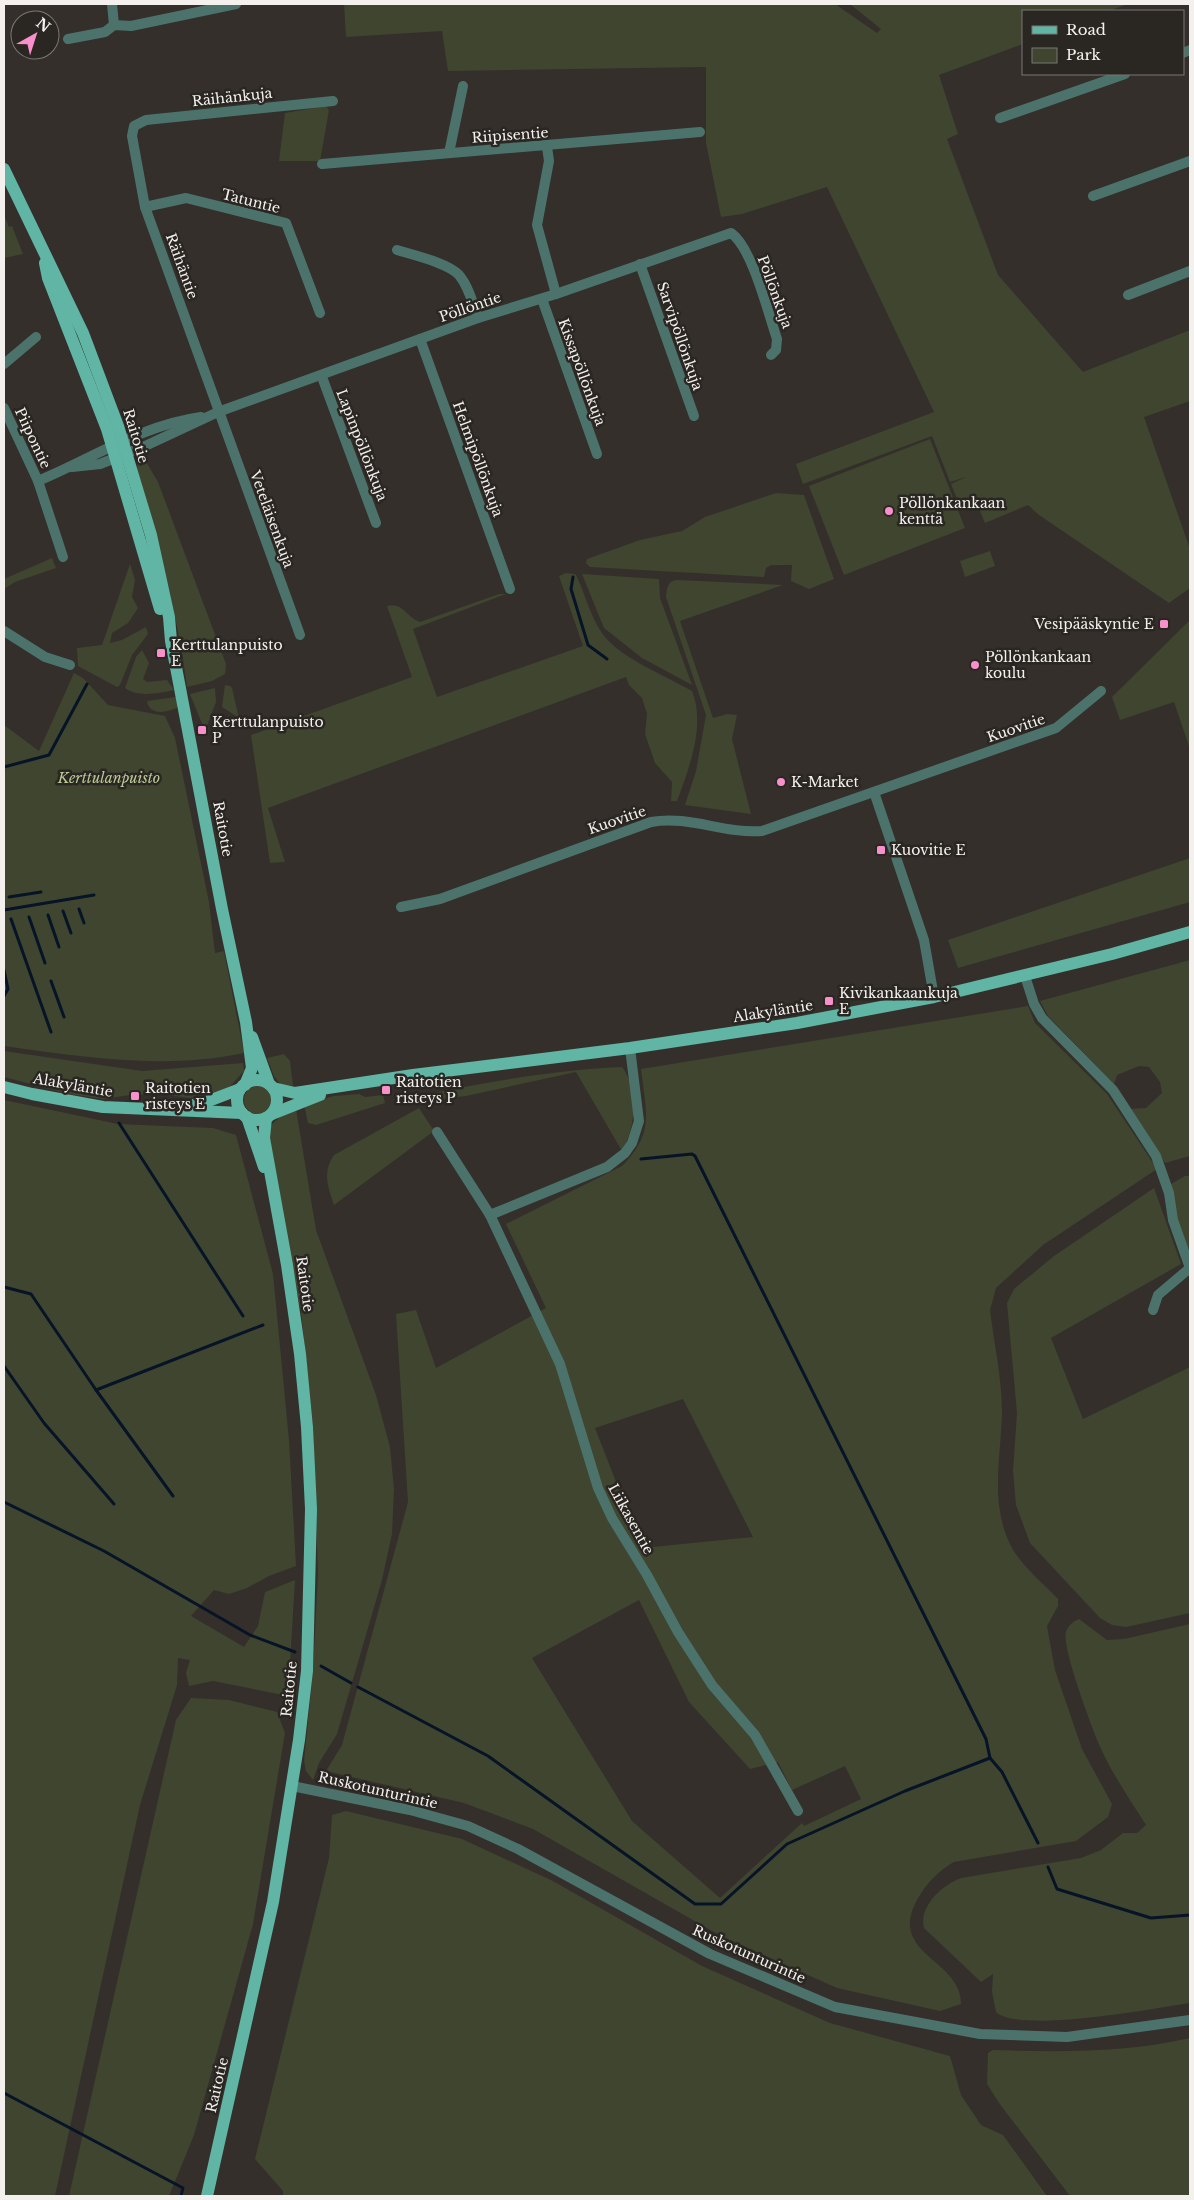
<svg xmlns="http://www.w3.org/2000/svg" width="1194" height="2200" font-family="'Libre Baskerville',serif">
<rect width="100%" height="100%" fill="#342f2b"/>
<!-- green -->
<g fill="#3f452f" fill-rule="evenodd">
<polygon points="344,4 835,4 877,33 881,29 850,4 1128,4 1109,11 1023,11 1023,44 939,75 958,134 947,139 998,275 1083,372 1190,330 1190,401 1144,417 1190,549 1190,588 1169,603 1039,515 1028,505 985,523 977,504 962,511 951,484 966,477 950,482 932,436 803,484 796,464 934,412 827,187 742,214 721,217 706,143 706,67 448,71 442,31 346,37"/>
<polygon points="326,106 329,110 320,161 279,161 285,113"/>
<polygon points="4,215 9,227 12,226 23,254 4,258"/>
<polygon points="930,439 965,528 844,575 809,486"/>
<path d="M141 453 158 482 226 664 225 674 212 681 187 687C178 613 157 542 137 470L138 460Z"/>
<polygon points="776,493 804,495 834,579 809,589 791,581 792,565 771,565 766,568 764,577 590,567 586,563 587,559 640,540 682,531 705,517"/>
<polygon points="990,551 995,566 965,577 960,561"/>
<polygon points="52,558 56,568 15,582 4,589 4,579"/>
<polygon points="130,564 135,580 132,597 138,608 128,623 112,633 110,643 122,640 146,627 148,634 132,655 120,685 117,687 78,666 77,648 102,645"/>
<path d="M566 573 575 574 577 577C585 594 590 615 600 630 616 657 665 675 692 691 706 725 689 769 677 801H671L672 782 655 763 645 734 647 714 642 698 629 685 626 677 268 808 285 862 270 863 251 735 412 677 387 606C403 602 407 618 420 622L499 594H506L413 629 437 697 583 646 559 576Z"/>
<polygon points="582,574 659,579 660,598 692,685 642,658 604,628"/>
<path d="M677 580 783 585 680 621 713 718 727 714 737 715 732 739 751 814 685 805 696 771 706 715 666 597C667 589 667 581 677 580Z"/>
<polygon points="1190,620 1190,749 1174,702 1120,720 1112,697"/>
<path d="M142 650 149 663 143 679 147 682 167 680 174 690C160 693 138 698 125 688L136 657Z"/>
<path d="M74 673 83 678 108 705 165 716 175 738 209 902 215 953 224 951 244 1053C164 1070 83 1057 4 1046V725L39 751Z"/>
<polygon points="225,685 230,686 232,688 239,718 222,707"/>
<polygon points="215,688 216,702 205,731 190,694"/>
<path d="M176 697 178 707C167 713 149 716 147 701Z"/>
<polygon points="1190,858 1190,902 958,968 948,940"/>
<polygon points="1190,960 1190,1156 1165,1163 1130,1109 1146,1108 1162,1093 1160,1082 1149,1067 1139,1066 1117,1075 1114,1084 1048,1016 1040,1001"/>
<path d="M1028 1006 1035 1023 1107 1094 1157 1169 1043 1245 996 1288 990 1310C994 1344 1002 1378 1002 1412 1001 1458 989 1505 1012 1548 1023 1567 1043 1583 1058 1599V1606L1047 1626 1055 1670 1082 1749 1112 1804 1108 1817 1076 1841 954 1862C938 1871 926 1884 917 1900 887 1955 962 1959 961 2004L940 2011 837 1988 721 1936 533 1829 464 1803 326 1771 342 1745 408 1502 396 1314 416 1310 436 1368 546 1308 506 1224 622 1166C655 1132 646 1113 641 1069ZM683 1399 753 1537 642 1548 595 1428ZM639 1600 689 1702 750 1769 778 1762 792 1790 845 1766 861 1799 804 1826 802 1823 720 1898 632 1821 532 1658Z"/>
<polygon points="4,1051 142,1071 243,1063 244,1071 224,1093 190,1098 159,1094 130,1095 103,1099 69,1094 4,1077"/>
<polygon points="284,1054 290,1061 293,1086 281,1085 274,1076 267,1058"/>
<path d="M622 1067C639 1089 636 1127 622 1151L576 1072 466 1096 429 1100 427 1098 428 1094C493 1081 556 1070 622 1067Z"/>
<circle cx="258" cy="1100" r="14"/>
<polygon points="359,1094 365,1097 383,1095 385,1103 316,1125 308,1123 304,1105 334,1096"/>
<polygon points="4,1100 118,1124 213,1128 236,1135 273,1274 289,1440 296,1566 269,1576 247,1588 229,1594 214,1590 191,1616 244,1647 258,1626 265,1592 295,1580 288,1696 213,1681 189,1686 186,1673 190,1660 178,1658 177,1685 140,1805 55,2196 4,2196"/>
<path d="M419 1108 434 1131 334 1205C328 1187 322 1172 334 1155Z"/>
<polygon points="296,1109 316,1230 376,1395 390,1447 394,1489 392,1534 382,1580 337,1734 319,1763 313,1780 306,1771 304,1761 313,1671 318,1574 313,1425 301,1312 269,1147 270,1126 282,1115"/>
<polygon points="1185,1176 1190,1176 1190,1251 1179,1230 1171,1184"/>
<polygon points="1154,1188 1181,1264 1051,1338 1083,1419 1190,1367 1190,1613 1126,1627 1112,1625 1100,1618 1030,1543 1016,1505 1013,1471 1017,1413 1007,1303 1014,1289 1054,1256"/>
<path d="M1079 1619 1107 1640 1124 1639 1190 1624V2003C1156 2008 1019 2034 996 2012L992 1992 993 1974 981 1982 924 1928C918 1907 943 1884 961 1878L1081 1858 1101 1850 1123 1833H1137L1146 1825C1129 1798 1110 1771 1098 1742 1091 1725 1061 1645 1066 1632 1068 1626 1073 1621 1079 1619Z"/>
<polygon points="191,1698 229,1700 277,1712 285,1733 253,1924 194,2135 169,2196 69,2196 176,1720"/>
<polygon points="346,1811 462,1839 553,1881 702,1966 830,2023 950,2056 961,2095 981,2125 1003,2135 1047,2196 283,2196 283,2191 255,2159 329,1858 332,1815"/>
<path d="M1190 2038V2196H1070L999 2103 987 2084 988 2053 993 2050C1059 2052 1125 2053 1190 2038Z"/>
</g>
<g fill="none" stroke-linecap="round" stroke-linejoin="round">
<!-- stream -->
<g stroke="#071427" stroke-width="3">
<polyline points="573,577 571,589 588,645 607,659"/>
<polyline points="4,767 49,755 87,684"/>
<polyline points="9,897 41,892"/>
<polyline points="79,909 84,923"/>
<polyline points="4,910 94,895"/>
<polyline points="63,911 71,933"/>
<polyline points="48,915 59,947"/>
<polyline points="29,917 45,963"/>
<polyline points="11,919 51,1032"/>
<polyline points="4,970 8,989 4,996"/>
<polyline points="51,981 64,1017"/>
<polyline points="119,1123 243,1316"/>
<polyline points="641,1159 692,1154 695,1156 986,1739 990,1758"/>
<polyline points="4,1287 31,1294 96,1390 173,1496"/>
<polyline points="4,1366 44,1423 114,1504"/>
<polyline points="96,1390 263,1325"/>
<polyline points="4,1502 104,1551 250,1635 295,1652"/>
<polyline points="321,1666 351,1683"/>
<polyline points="358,1687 488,1756 695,1904 721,1904 787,1844 905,1791 990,1758 1002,1772 1038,1843"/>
<polyline points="1048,1867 1057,1889 1151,1918 1190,1915"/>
<polyline points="4,2093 183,2188 181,2196"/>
</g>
<!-- minor -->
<g stroke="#4c736b" stroke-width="10">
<polyline points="112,4 114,25"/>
<polyline points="68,39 105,32 114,25 131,26 236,4"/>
<polyline points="1183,53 1190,50"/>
<polyline points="1000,118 1125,74"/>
<polyline points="547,147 549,161 537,225 556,294"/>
<polyline points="449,153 463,86"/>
<polyline points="322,164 700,132"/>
<polyline points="1093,196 1190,161"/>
<polyline points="145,207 186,198 286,223 320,313"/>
<path d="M397 250C413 255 448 263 459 275 469 287 473 304 478 318"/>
<polyline points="640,264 694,416"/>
<polyline points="1128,295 1190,271"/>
<polyline points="542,299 597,454"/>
<polyline points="420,339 510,589"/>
<polyline points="4,364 36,337"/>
<polyline points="322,377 376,523"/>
<path d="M4 408 38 481C91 459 142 425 201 417"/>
<path d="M72 467 100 464 143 447 218 412 478 318 556 294 731 233C752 247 768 313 777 339L776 350 771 355"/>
<polyline points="38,481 63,557"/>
<polyline points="4,631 45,657 70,665"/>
<polyline points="300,635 145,207 132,136 134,126 146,120 333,101"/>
<polyline points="874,792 924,940 934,997"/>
<path d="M401 907 440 899 651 822C690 815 723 834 762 831L1056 728 1101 691"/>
<polyline points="1025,976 1034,1004 1042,1018 1113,1090 1156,1156 1169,1193 1173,1220 1190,1268 1158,1295 1153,1310"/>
<polyline points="630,1048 639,1121 632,1143 625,1153 607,1167 490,1215 560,1364 598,1488 612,1518 647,1575 678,1632 712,1685 755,1735 798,1811"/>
<polyline points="437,1132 490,1215"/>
<polyline points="292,1786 410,1810 468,1826 518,1849 710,1954 835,2007 980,2034 1067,2037 1190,2020"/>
</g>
<!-- major -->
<g stroke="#60b5a5" stroke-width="12">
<polyline points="4,169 83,333 118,426 151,535 169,617 171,641 222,909 246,1022 252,1068 245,1085"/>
<polyline points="45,263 48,278 107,429 160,609"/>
<polyline points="252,1037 269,1084"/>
<circle cx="257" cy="1100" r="20"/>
<polyline points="4,1087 32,1094 103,1107 242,1113"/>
<polyline points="273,1088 295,1093 413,1075 630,1048 797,1023 934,997 1112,954 1190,932"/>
<polyline points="188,1106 206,1102 240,1089"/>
<polyline points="272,1114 320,1095"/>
<polyline points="247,1117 264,1167"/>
<polyline points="207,2196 273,1902 299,1740 307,1671 311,1509 307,1427 300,1354 287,1265 264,1138 266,1118"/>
</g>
</g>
<!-- markers -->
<g fill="#f890cb" stroke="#2a2622" stroke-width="2">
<circle cx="889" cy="511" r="5"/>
<rect x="1159" y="619" width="10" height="10" rx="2.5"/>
<rect x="156" y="648" width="10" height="10" rx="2.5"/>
<circle cx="975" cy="665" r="5"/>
<rect x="197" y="725" width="10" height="10" rx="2.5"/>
<circle cx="781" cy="782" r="5"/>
<rect x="876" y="845" width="10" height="10" rx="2.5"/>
<rect x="824" y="996" width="10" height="10" rx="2.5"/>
<rect x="381" y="1085" width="10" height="10" rx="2.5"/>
<rect x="130" y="1091" width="10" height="10" rx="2.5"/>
</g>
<g text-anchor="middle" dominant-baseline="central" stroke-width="5" stroke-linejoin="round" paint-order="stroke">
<!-- street labels -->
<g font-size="14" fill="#f3f0ee" stroke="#2a2622">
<text transform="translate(232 97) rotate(-6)">Räihänkuja</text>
<text transform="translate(510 135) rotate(-4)">Riipisentie</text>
<text transform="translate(251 201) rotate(14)">Tatuntie</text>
<text transform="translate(182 266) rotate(70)">Räihäntie</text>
<text transform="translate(775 292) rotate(70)">Pöllönkuja</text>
<text transform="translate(470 307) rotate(-19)">Pöllöntie</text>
<text transform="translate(680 336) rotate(71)">Sarvipöllönkuja</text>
<text transform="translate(582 372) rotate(70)">Kissapöllönkuja</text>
<text transform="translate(136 436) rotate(73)">Raitotie</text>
<text transform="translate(33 438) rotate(65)">Piipontie</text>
<text transform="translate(362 445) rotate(69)">Lapinpöllönkuja</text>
<text transform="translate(478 459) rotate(70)">Helmipöllönkuja</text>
<text transform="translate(272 519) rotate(70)">Veteläisenkuja</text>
<text transform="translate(1016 728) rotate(-19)">Kuovitie</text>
<text transform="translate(617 820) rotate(-19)">Kuovitie</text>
<text transform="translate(223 829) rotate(80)">Raitotie</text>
<text transform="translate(773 1011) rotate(-9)">Alakyläntie</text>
<text transform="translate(73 1085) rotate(10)">Alakyläntie</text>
<text transform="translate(305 1284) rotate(82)">Raitotie</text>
<text transform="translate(631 1519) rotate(61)">Liikasentie</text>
<text transform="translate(289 1689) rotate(-84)">Raitotie</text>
<text transform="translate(378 1790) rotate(13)">Ruskotunturintie</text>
<text transform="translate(749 1954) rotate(24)">Ruskotunturintie</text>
<text transform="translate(217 2085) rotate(-77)">Raitotie</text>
</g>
<!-- poi labels -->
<g font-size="14" fill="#f3f0ee" stroke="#2a2622" text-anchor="start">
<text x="899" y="503">Pöllönkankaan<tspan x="899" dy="16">kenttä</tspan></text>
<text x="1154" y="624" text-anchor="end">Vesipääskyntie E</text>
<text x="171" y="645">Kerttulanpuisto<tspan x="171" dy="16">E</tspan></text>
<text x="985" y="657">Pöllönkankaan<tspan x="985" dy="16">koulu</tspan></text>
<text x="212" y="722">Kerttulanpuisto<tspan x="212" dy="16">P</tspan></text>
<text x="791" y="782">K-Market</text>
<text x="891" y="850">Kuovitie E</text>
<text x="839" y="993">Kivikankaankuja<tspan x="839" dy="16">E</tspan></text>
<text x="396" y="1082">Raitotien<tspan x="396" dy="16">risteys P</tspan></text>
<text x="145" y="1088">Raitotien<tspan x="145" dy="16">risteys E</tspan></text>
</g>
<!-- park labels -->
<g font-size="14" font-style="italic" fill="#bcca95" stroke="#2a2622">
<text x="109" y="778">Kerttulanpuisto</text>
</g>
</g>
<!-- border -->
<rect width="1194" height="2200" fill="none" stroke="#f3f0ee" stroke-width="10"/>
<!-- legend -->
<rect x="1022" y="10" width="162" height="65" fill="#2a2622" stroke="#7a7774"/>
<rect x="1032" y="26" width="25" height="8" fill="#60b5a5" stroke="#7a7774"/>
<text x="1066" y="35" font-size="15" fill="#f3f0ee">Road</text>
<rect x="1032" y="48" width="25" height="15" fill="#3f452f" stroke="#7a7774"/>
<text x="1066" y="60" font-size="15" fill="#f3f0ee">Park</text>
<!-- north arrow -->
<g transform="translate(35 35) rotate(39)"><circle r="24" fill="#2a2622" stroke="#7a7774"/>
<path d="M0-4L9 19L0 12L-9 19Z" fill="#f890cb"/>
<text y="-8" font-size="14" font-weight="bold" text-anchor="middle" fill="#f3f0ee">N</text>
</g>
</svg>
